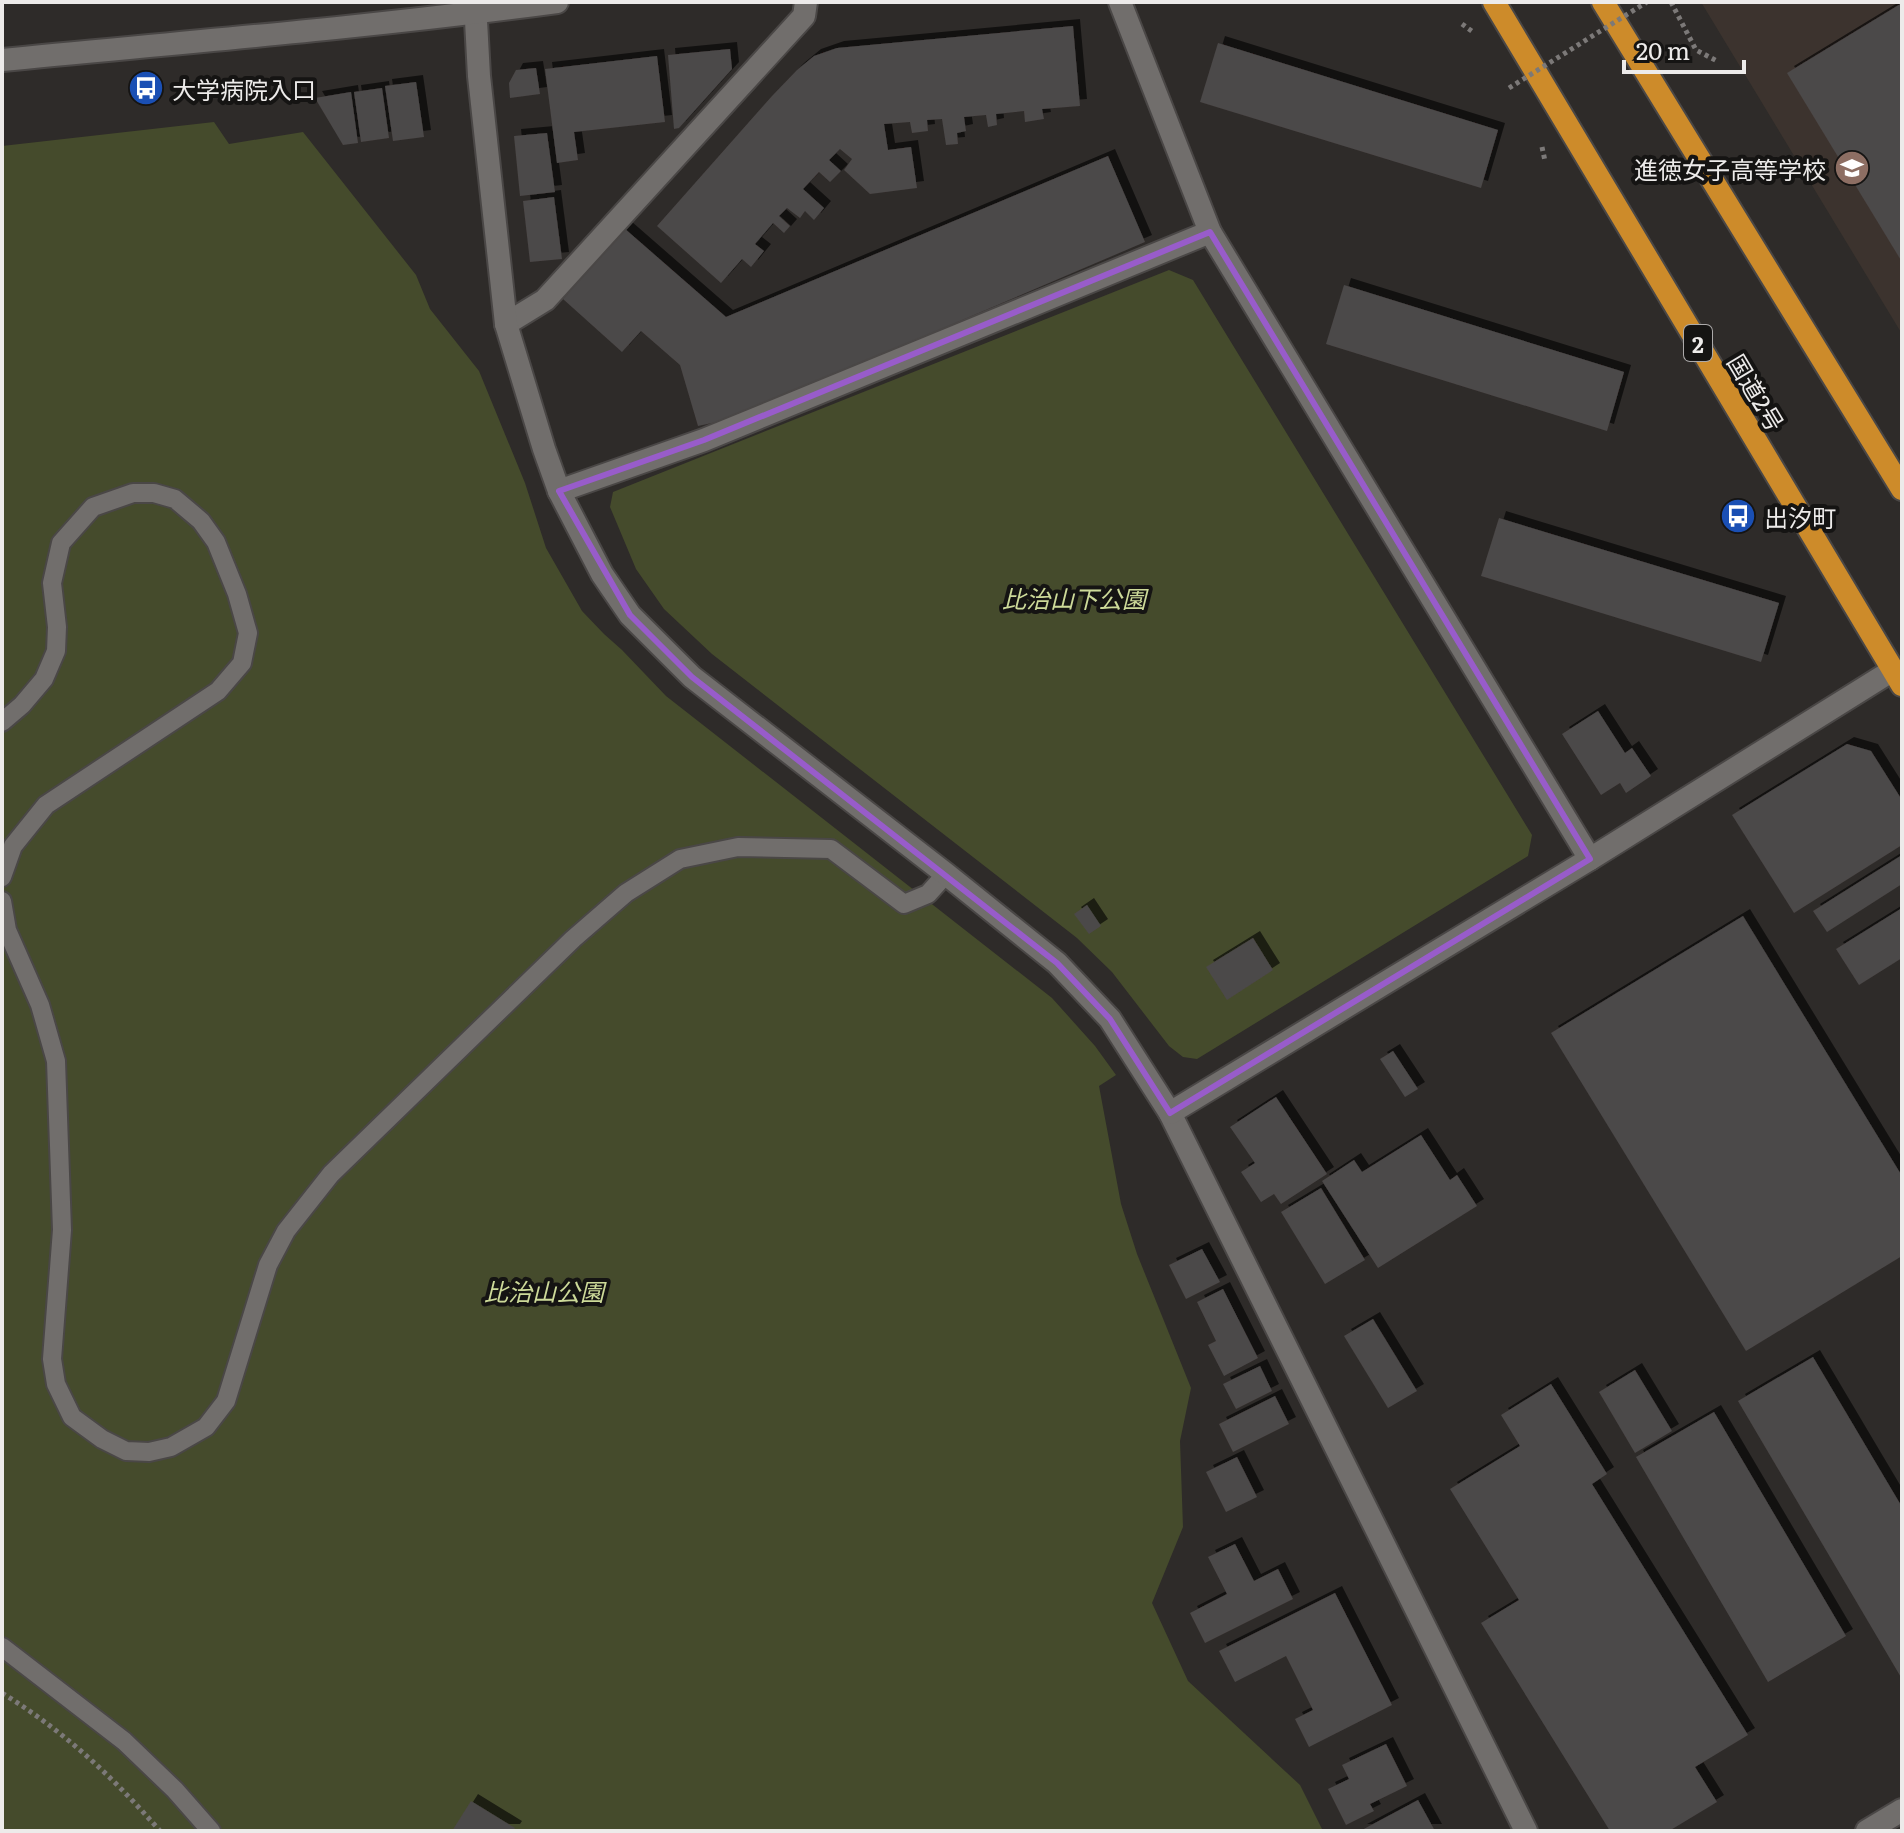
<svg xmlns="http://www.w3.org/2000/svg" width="1904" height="1833" font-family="Literata,'Noto Sans JP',serif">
<defs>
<filter id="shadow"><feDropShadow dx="7" dy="-7" stdDeviation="0" flood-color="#0009"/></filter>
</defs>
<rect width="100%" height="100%" fill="#2e2b29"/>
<!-- built -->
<polygon fill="#3c332e" points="1701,2 1902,2 1902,334"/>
<!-- green -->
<g fill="#454b2c">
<polygon points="214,122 229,144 303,132 416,275 430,309 479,371 525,483 546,548 582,611 604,634 622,650 666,696 1052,998 1095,1046 1116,1075 1099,1086 1121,1204 1137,1254 1191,1388 1180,1441 1183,1527 1152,1603 1188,1681 1300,1785 1323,1831 2,1831 2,146"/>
<polygon points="1169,270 1193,280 1532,835 1528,856 1197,1059 1183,1057 1169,1046 1112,972 1077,938 712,654 664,609 636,569 610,507 613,492"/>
</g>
<!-- building -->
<g fill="#4c4848" filter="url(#shadow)">
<polygon points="1902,3 1902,262 1787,73"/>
<polygon points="1073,26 1080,106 1042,109 1044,119 1025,122 1024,111 996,114 997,125 988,127 986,115 964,117 966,131 957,133 958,144 946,145 942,119 927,120 928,131 912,133 910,122 884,124 888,150 911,147 917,188 870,194 844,170 852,159 840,149 829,160 841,171 830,182 819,172 803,189 824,208 814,220 805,211 800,218 787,208 779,216 790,226 784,233 773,223 755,244 764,251 751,267 742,259 721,283 657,226 772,96 797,70 814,56 837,48"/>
<polygon points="1218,43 1498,130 1481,188 1200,102"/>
<polygon points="730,49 732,69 679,128 674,129 668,55"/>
<polygon points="657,56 665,122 574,132 578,160 557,163 545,69"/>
<polygon points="536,68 540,94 510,98 509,83 516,70"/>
<polygon points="416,82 424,137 393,141 385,86"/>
<polygon points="382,88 389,138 361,142 354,92"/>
<polygon points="351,92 358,143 343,145 315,98"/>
<polygon points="547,133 555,192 520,196 514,136"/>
<polygon points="1108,156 1145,242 731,419 698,426 680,365 641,331 622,352 563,299 624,228 726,317"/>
<polygon points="554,197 562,259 530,262 523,201"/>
<polygon points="1344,285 1624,372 1607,431 1326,344"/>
<polygon points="1499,518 1779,603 1761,662 1481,576"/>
<polygon points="1598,711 1625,753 1632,748 1651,776 1626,793 1620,783 1601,795 1562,734"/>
<polygon points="1847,744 1871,751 1902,800 1902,845 1794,913 1732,815"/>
<polygon points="1902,855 1902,884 1827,932 1813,911"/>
<polygon points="1087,905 1101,926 1089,934 1074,914"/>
<polygon points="1902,908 1902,958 1859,985 1836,949"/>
<polygon points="1743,916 1902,1176 1902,1256 1746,1351 1551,1033"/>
<polygon points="1253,938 1273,970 1227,1000 1206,967"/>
<polygon points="1393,1051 1418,1089 1405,1097 1380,1059"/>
<polygon points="1276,1097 1327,1174 1281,1204 1274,1194 1261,1202 1241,1172 1255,1163 1230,1127"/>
<polygon points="1421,1135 1450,1180 1457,1175 1477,1206 1378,1268 1322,1181 1354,1160 1362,1172"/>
<polygon points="1321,1188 1365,1260 1325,1284 1281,1212"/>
<polygon points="1202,1249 1220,1282 1186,1299 1169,1265"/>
<polygon points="1223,1289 1258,1358 1224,1376 1208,1345 1216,1341 1197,1302"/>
<polygon points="1373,1319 1417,1391 1388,1408 1344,1336"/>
<polygon points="1813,1357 1902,1507 1902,1679 1738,1401"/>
<polygon points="1260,1366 1272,1391 1236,1409 1223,1384"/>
<polygon points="1635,1370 1672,1431 1635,1453 1599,1392"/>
<polygon points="1551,1384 1607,1474 1592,1484 1748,1735 1695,1767 1717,1802 1669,1831 1610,1831 1481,1623 1519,1600 1450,1489 1520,1446 1501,1415"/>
<polygon points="1275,1396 1289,1424 1233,1452 1219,1424"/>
<polygon points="1714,1412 1846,1636 1768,1682 1636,1457"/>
<polygon points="1237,1457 1257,1497 1226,1512 1206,1472"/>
<polygon points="1235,1544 1254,1581 1278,1569 1293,1599 1205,1643 1190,1613 1227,1594 1208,1557"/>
<polygon points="1335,1593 1392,1705 1309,1747 1295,1719 1313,1710 1286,1656 1235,1682 1219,1651"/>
<polygon points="1386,1744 1407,1786 1370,1804 1374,1811 1346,1825 1328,1789 1349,1779 1342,1765"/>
<polygon points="1418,1800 1435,1831 1360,1831"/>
<polygon points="471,1801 515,1828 513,1831 452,1831"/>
</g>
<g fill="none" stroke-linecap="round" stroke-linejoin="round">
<!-- service casing -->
<g stroke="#4a4746" stroke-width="22">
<g id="service">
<polyline points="2,722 22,705 44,679 56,651 57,627 52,583 61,543 93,507 133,493 154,493 175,499 201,521 216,542 237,594 248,633 242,663 218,691 46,805 13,846 2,877"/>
<polyline points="2,901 7,930 40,1005 56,1061 62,1230 52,1359 56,1384 72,1417 102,1439 126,1451 149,1452 171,1447 206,1427 226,1401 268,1265 286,1231 331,1174 573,939 626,893 680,859 738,847 831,849 904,904 928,894 946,874"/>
<polyline points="2,1647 124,1741 175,1790 211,1831"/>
</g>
</g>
<!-- minor casing -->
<g stroke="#4a4746" stroke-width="26">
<g id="minor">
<polyline points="506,324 545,300 804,16 806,2"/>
<polyline points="559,491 704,440 1210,232"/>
<polyline points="1867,1831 1902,1810"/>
</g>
</g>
<!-- tertiary casing -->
<g stroke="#4a4746" stroke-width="26">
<g id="tertiary">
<polyline points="475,2 479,76 506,324 544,449 559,491 602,574 630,615 692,677 946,874 1057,963 1110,1019 1170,1113 1526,1831"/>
<polyline points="1120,2 1210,232 1590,859"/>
<path d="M2 60C187 42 373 27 557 2"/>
<polyline points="1170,1113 1590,859 1893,670"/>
</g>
</g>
<!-- trunk casing -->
<g stroke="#4a4746" stroke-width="26">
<g id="trunk">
<polyline points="1494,2 1902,685"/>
<polyline points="1603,2 1902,489"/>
</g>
</g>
<!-- path -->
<g stroke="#7c7978" stroke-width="5" stroke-dasharray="4 4" stroke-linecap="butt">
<polyline points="1671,2 1696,50 1717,61"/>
<polyline points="1462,24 1473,32"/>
<polyline points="1542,147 1545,161"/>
<path d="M2 1693C65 1732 111 1775 160 1831"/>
</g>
<!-- service -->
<use href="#service" stroke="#716e6c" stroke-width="18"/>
<!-- minor -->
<use href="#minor" stroke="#716e6c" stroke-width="22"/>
<!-- tertiary -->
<use href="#tertiary" stroke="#716e6c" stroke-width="22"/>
<!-- trunk -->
<use href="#trunk" stroke="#cd8b2a" stroke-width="22"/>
<!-- path-bridge -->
<polyline stroke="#7c7978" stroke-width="5" stroke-dasharray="4 4" stroke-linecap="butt" points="1509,88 1647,2"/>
</g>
<!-- marked area -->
<path fill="none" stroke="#985cca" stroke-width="6" stroke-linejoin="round" d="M1210 232 1590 859 1170 1113 1110 1019 1057 963 692 677 630 615 559 491 704 440Z"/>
<!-- icons -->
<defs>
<g id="bus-disc" transform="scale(1.8)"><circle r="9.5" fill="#1a4fb4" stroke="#151413"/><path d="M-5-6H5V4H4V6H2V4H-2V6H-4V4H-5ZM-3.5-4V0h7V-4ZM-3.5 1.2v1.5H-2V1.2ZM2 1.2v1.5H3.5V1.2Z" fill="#fff"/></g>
<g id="school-disc" transform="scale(1.8)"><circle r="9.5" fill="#8d6e63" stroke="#151413"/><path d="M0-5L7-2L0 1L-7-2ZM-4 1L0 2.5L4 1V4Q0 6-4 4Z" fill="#fff"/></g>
</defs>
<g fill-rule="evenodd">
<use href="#bus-disc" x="146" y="88"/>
<use href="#school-disc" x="1852" y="168"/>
<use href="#bus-disc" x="1738" y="516"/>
</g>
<g text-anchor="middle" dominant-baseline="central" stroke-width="8" stroke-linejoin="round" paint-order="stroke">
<!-- shield labels -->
<rect fill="#151413" stroke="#acaaaa" stroke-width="2" x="1684" y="325" width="28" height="36" rx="6"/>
<g font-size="22" font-weight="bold" fill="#edebea">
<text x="1698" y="343">2</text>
</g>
<!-- poi labels -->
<g font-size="24" fill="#edebea" stroke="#151413" text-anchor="start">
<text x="172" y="88">大学病院入口</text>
<text x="1826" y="168" text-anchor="end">進徳女子高等学校</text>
<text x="1764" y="516">出汐町</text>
</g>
<!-- street labels -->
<g font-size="24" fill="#edebea" stroke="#151413">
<text transform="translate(1757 392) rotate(59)">国道2号</text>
</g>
<!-- park labels -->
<g font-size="24" font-style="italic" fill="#cdda99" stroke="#151413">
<text x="1074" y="597">比治山下公園</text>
<text x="544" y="1290">比治山公園</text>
</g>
</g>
<!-- border -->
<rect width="1904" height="1833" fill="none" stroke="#edebea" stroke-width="8"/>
<!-- scale -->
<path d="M1624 60v12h120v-12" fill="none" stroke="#edebea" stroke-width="4"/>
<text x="1636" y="60" font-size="24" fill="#edebea" stroke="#151413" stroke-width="6" paint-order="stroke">20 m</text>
</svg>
